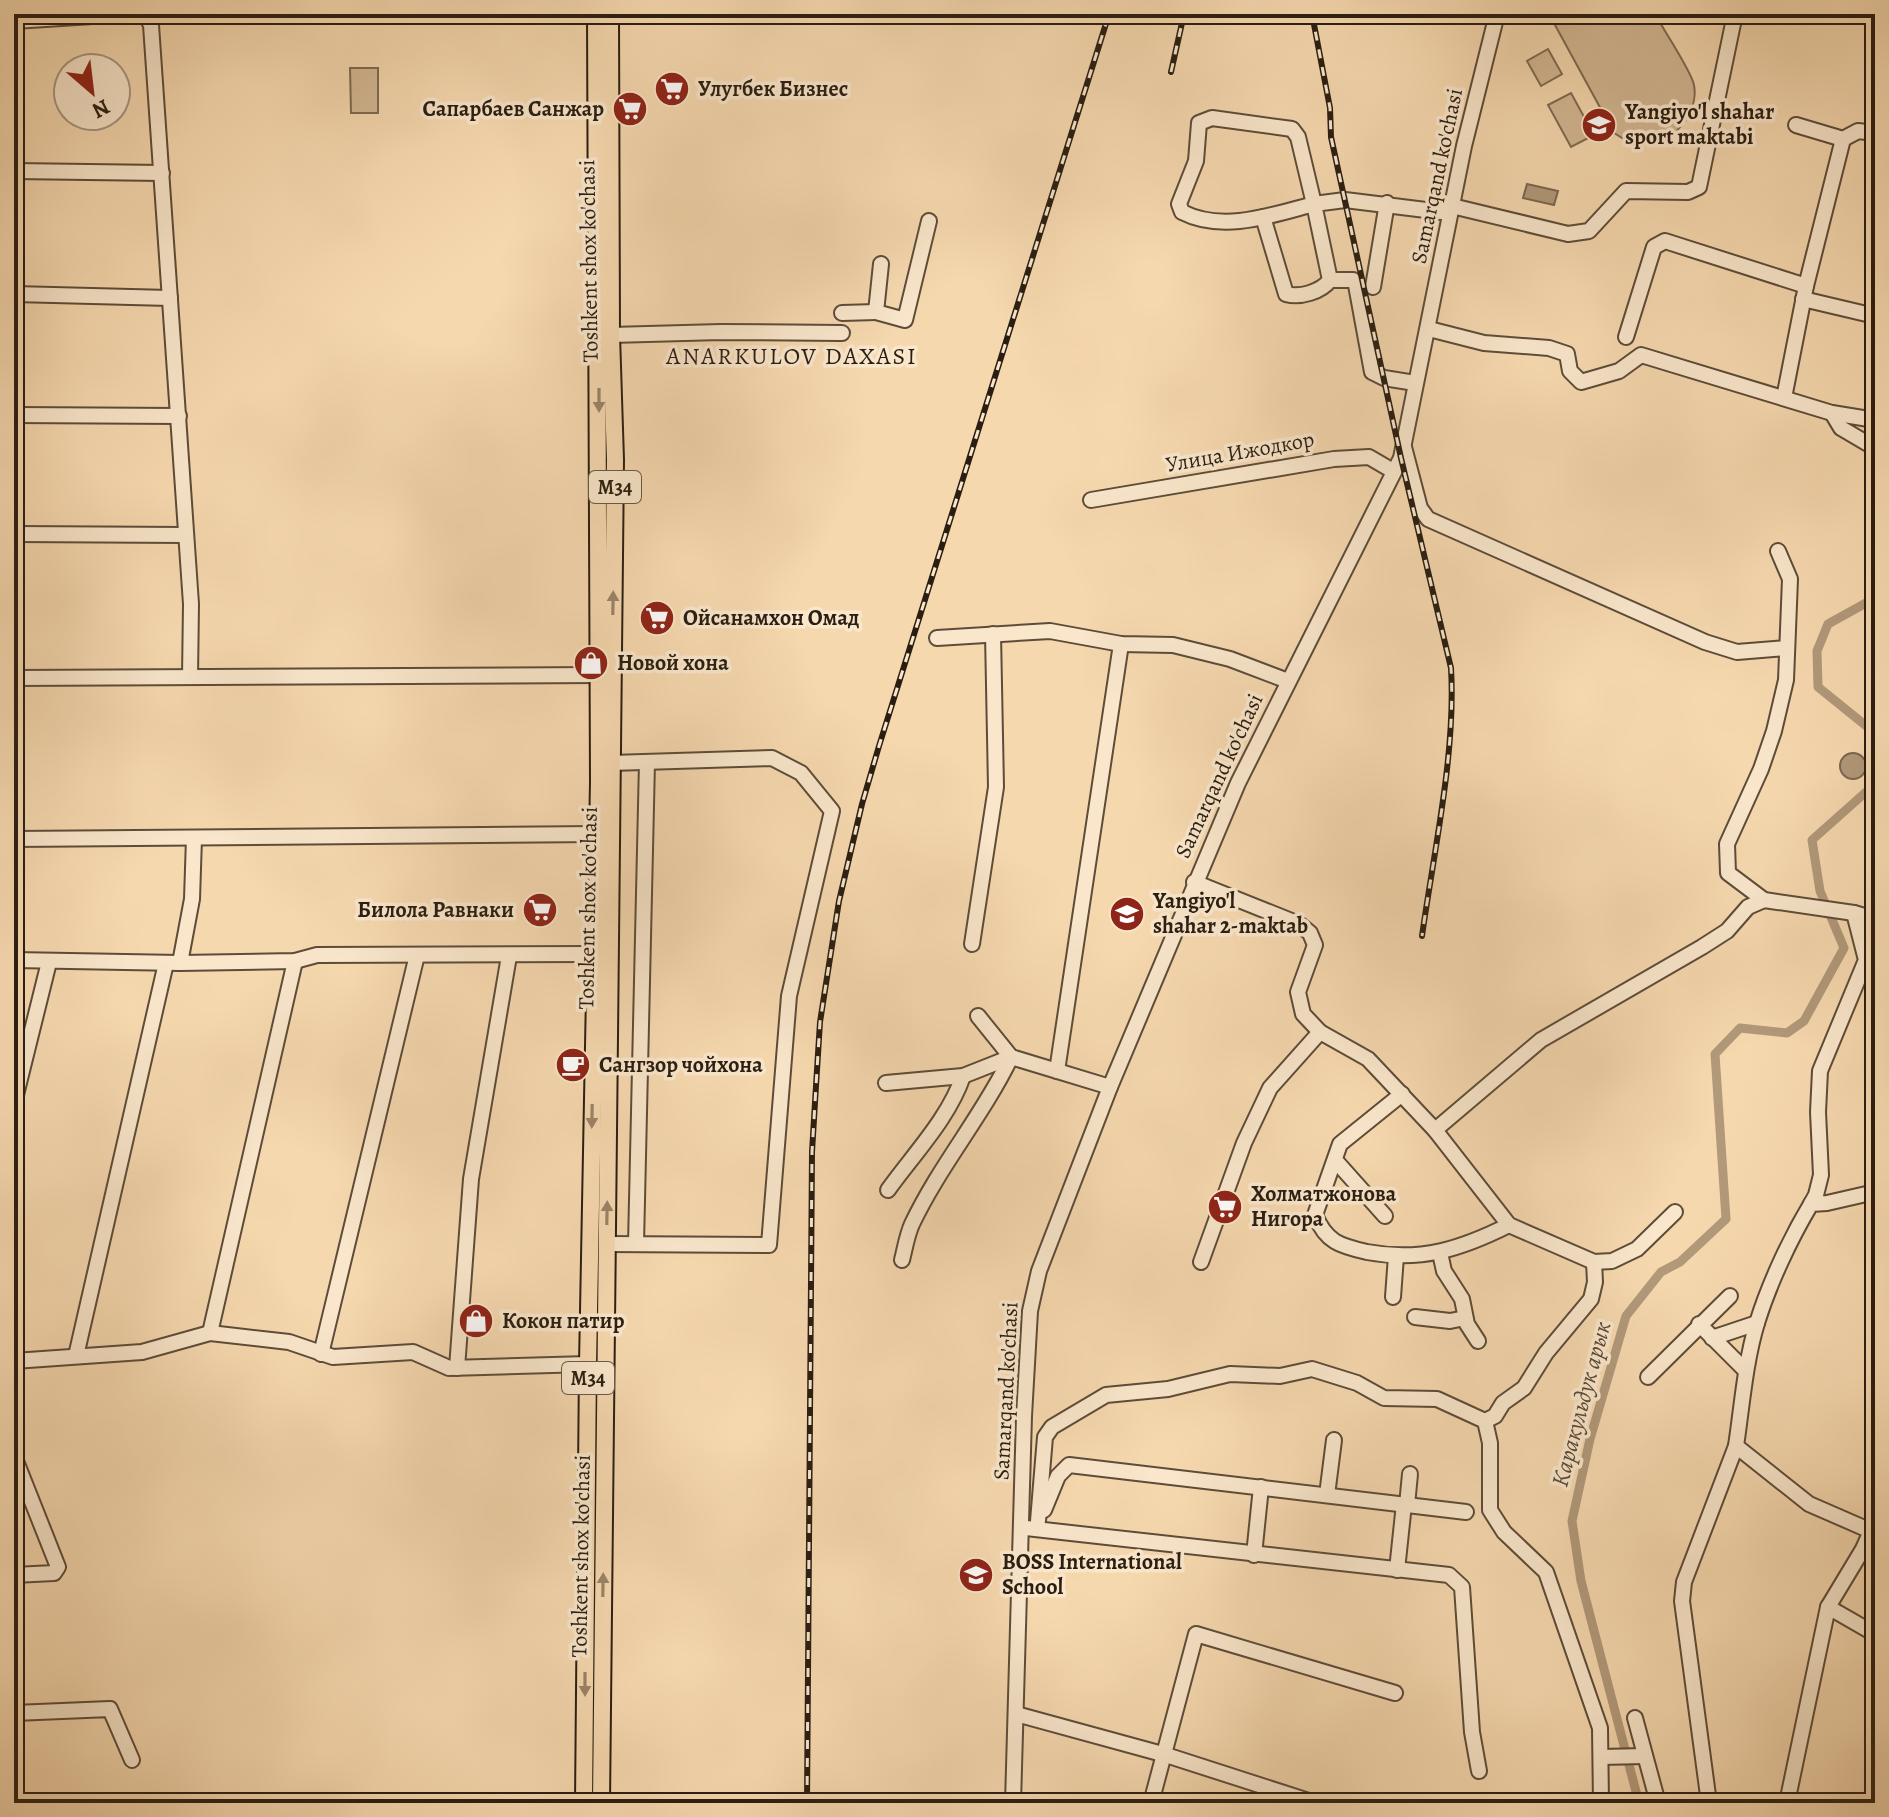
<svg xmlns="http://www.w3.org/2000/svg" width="1889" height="1817" font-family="Alegreya,serif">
<rect width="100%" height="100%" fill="#f6d8af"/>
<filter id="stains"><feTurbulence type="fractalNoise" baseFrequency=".0025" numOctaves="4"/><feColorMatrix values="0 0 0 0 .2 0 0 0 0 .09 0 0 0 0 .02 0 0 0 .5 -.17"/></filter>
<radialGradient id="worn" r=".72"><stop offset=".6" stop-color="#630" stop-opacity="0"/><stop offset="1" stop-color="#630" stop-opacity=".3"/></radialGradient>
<!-- green -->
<g fill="#d3b894" stroke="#7e6b53" stroke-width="2">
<polygon points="349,14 446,14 446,19 349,20"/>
<path d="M1549 14H1655C1663 29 1692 72 1694 85 1699 111 1675 142 1649 144 1637 145 1624 140 1614 133Z"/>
<polygon points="1548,49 1562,74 1541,86 1527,61"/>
<polygon points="350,68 378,68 378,113 351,113"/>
<polygon points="1571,93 1594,135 1571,147 1548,105"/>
</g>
<!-- water -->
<g fill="#b1997a" stroke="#7b6850" stroke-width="2">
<polygon points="1527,184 1558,191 1554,205 1523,198"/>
<circle cx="1853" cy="766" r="13"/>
</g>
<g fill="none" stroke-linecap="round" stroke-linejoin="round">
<!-- canal -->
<g stroke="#b1997a" stroke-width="9">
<polyline points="1875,598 1828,624 1817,651 1818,687 1870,729 1875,772"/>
<polyline points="1639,1803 1581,1581 1572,1521 1590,1439 1626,1316 1661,1272 1680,1262 1726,1219 1715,1054 1740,1028 1787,1033 1804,1021 1844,948 1820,891 1812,840 1875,784"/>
</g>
<!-- minor casing -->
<g stroke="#5d4c39" stroke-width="18">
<g id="minor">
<polyline points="145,14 151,25 191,604 190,677"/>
<polyline points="14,21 124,14"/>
<path d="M1212 118 1292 129 1298 137 1314 204C1272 215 1223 233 1182 212L1179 204 1196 161 1199 123Z"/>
<polyline points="1796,125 1843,139 1858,131 1875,133"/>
<polyline points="14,171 162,173"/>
<polyline points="1452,206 1568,234 1589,231 1626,191 1688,192 1699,187 1735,14"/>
<path d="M1263 217 1286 294C1300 298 1321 292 1330 280L1314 204 1345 200 1450 213"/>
<polyline points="881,264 876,312 905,320 929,221"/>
<polyline points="1330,280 1353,280 1356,285 1372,372 1384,378 1415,383"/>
<polyline points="1373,287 1387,203"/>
<polyline points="14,294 170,298"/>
<polyline points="1803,299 1875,316"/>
<polyline points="842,313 876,312"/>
<polyline points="1429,329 1484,343 1549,348 1567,354 1570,371 1581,382 1619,371 1641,355 1832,413 1875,420"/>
<polyline points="611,335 721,332 842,333"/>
<polyline points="1626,337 1654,247 1665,241 1806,286"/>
<polyline points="1784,398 1806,286 1843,139"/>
<polyline points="1832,413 1841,428 1875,448"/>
<polyline points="14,415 179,416"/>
<polyline points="1404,447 1420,508 1428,519 1705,642 1737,652 1787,648"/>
<polyline points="1091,500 1334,459 1369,457 1393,471"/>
<polyline points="14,534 185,535"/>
<polyline points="1778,551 1790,579 1786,680 1774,731 1761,769 1727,844 1728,873 1764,900 1854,913 1875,919"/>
<polyline points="937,638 1050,631 1121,644 1173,645 1230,659 1288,681"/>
<polyline points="14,678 599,675"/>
<polyline points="14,839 598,834"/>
<polyline points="1194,882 1299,924 1310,933 1315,945 1298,992 1303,1014 1320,1032 1368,1059 1435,1130 1509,1225 1594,1262 1612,1261 1637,1249 1675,1212"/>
<polyline points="972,944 996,787 993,634"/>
<polyline points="14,960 180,963 295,961 317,955 595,954"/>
<polyline points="180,963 192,899 194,838"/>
<polyline points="978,1016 1011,1057 1110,1087"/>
<polyline points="1057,1071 1121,644"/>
<polyline points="886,1083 963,1076 1011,1057"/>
<path d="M1402 1094 1340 1144 1315 1215C1326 1242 1340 1246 1367 1252 1421 1262 1461 1249 1509 1225"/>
<polyline points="14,1103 49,962"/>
<polyline points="1435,1130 1541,1040 1702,947 1727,931 1748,907 1764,900"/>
<polyline points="1335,1160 1385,1216"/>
<path d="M888 1190C913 1155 949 1118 963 1076"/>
<polyline points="1811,1204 1816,1195 1821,1175 1818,1112 1820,1071 1866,960 1854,913"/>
<polyline points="606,1244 769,1245 789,996 832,811 801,773 772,758 611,763"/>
<polyline points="636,1244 647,762"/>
<polyline points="1440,1253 1444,1271 1462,1299 1467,1324 1478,1341"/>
<path d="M902 1260C905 1248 907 1235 912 1224 940 1165 983 1115 1011 1057"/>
<polyline points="1201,1262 1244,1143 1270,1088 1320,1032"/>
<polyline points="1393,1297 1396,1256"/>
<polyline points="1415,1317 1450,1321 1465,1318"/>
<polyline points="1699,1324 1746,1371"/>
<polyline points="210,1333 295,961"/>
<polyline points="1712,1338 1757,1323"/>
<polyline points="321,1354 417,955"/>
<polyline points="76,1356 166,963"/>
<polyline points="14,1361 142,1352 210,1333 289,1342 333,1357 413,1352 449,1368 588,1364"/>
<polyline points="457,1368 471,1179 509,956"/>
<polyline points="1648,1377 1730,1296"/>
<polyline points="1485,1421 1495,1416 1503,1403 1524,1388 1546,1353 1591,1299 1595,1282 1594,1262"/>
<polyline points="14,1456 58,1567 54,1573 14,1575"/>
<polyline points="1327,1495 1334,1440"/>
<polyline points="1407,1505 1410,1474"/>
<polyline points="1044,1510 1058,1476 1069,1465 1466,1512"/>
<polyline points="1038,1521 1045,1437 1052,1427 1106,1395 1168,1389 1230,1374 1280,1376 1312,1369 1357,1383 1384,1398 1437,1399 1485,1421 1490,1443 1490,1510 1504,1532 1546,1572 1600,1728 1601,1803"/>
<polyline points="1026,1528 1449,1575 1462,1587 1472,1732 1479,1771"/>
<path d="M1871 1531 1809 1504 1736 1446C1742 1406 1745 1363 1757 1323 1769 1284 1790 1239 1811 1204L1827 1203 1875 1192"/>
<polyline points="1254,1555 1261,1487"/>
<polyline points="1397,1570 1404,1504"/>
<polyline points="1828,1607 1875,1634"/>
<polyline points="14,1713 110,1709 132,1760"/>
<polyline points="1016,1714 1166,1755 1315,1803"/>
<polyline points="1635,1718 1658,1803"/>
<polyline points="1601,1757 1645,1756"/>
<polyline points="1013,1803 1024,1416 1030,1311 1039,1271 1110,1087 1238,783 1401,458 1464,146 1497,14"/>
<polyline points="1151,1803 1196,1634 1395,1693"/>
<polyline points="1709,1803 1682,1601 1684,1582 1736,1446"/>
<polyline points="1790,1803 1788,1798 1828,1607 1863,1549 1875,1522"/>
</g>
</g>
<!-- major casing -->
<g stroke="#2a1e12" stroke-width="20">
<g id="major">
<polyline points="584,1803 588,1364 599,782 596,14"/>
<polyline points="601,1803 615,460 611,335 610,14"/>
</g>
</g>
<!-- minor -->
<use href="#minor" stroke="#f9e6cb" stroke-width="14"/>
<!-- major -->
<use href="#major" stroke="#f6d8af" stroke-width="16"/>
<!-- rail casing -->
<g stroke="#2a1e12" stroke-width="6">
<g id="rail">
<path d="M1312 14 1330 108 1331 137 1401 458 1451 668C1456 753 1434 850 1422 936"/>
<polyline points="1171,72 1184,14"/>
<polyline points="807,1803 812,1152 816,1086 820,1022 839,901 862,804 879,746 1109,14"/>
</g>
</g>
<!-- rail -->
<use href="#rail" stroke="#f9e6cb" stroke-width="3" stroke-dasharray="9" stroke-linecap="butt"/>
</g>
<!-- one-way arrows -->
<defs><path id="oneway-solid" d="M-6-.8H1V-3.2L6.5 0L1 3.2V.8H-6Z" transform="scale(2)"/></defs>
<g fill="#9a8468">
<use href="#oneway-solid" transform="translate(599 400) rotate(90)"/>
<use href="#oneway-solid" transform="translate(613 603) rotate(-89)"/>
<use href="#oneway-solid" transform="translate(592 1116) rotate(91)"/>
<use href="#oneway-solid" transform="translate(607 1213) rotate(-89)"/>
<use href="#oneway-solid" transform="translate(603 1585) rotate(-89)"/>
<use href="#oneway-solid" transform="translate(585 1684) rotate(90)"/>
</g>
<!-- icons -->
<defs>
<g id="supermarket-disc" transform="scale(1.8)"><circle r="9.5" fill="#8f2418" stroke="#f9e6cb"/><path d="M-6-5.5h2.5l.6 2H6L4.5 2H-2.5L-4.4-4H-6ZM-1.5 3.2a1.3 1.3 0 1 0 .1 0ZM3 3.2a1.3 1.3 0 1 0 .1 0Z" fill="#fff"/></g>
<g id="school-disc" transform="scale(1.8)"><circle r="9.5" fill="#8f2418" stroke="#f9e6cb"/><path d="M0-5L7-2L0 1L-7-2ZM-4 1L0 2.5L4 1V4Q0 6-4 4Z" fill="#fff"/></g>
<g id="shop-disc" transform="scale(1.8)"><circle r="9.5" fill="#8f2418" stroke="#f9e6cb"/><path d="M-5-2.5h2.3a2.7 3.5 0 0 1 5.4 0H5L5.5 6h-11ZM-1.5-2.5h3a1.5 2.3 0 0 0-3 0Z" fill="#fff"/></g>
<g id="cafe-disc" transform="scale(1.8)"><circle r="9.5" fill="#8f2418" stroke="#f9e6cb"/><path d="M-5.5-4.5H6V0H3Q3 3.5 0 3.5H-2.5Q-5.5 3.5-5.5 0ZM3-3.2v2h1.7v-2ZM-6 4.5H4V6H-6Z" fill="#fff"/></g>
</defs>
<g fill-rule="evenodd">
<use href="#supermarket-disc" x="672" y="89"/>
<use href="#supermarket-disc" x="630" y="109"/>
<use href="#school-disc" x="1599" y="125"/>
<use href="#supermarket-disc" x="657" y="618"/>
<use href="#shop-disc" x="591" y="663"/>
<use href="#supermarket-disc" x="540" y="910"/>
<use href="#school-disc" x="1127" y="914"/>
<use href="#cafe-disc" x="573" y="1065"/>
<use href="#supermarket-disc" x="1225" y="1207"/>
<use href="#shop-disc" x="476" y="1321"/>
<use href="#school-disc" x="976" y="1575"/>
</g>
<g text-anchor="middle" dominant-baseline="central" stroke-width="7" stroke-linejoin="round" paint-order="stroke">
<!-- shield labels -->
<g fill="#f9e6cb" stroke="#685a4a" stroke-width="2">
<rect x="589" y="471" width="52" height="32" rx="6"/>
<rect x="562" y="1362" width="52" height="32" rx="6"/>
</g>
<g font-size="20" font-weight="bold" fill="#2a1e12">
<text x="615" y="487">M34</text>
<text x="588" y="1378">M34</text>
</g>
<!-- poi labels -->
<g font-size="22" font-weight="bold" fill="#2a1e12" stroke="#f9e6cb" text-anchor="start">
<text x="698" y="89">Улугбек Бизнес</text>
<text x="604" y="109" text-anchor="end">Сапарбаев Санжар</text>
<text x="1625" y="112">Yangiyo'l shahar<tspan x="1625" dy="25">sport maktabi</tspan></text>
<text x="683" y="618">Ойсанамхон Омад</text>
<text x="617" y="663">Новой хона</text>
<text x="1153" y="901">Yangiyo'l<tspan x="1153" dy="25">shahar 2-maktab</tspan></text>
<text x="514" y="910" text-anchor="end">Билола Равнаки</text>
<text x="599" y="1065">Сангзор чойхона</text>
<text x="1251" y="1194">Холматжонова<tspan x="1251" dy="25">Нигора</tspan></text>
<text x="502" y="1321">Кокон патир</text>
<text x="1002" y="1562">BOSS International<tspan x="1002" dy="25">School</tspan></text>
</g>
<!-- street labels -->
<g font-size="22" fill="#2a1e12" stroke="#f9e6cb">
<text transform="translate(1437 176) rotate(-78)">Samarqand ko'chasi</text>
<text transform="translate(589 261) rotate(-91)">Toshkent shox ko'chasi</text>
<text transform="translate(1240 452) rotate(-10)">Улица Ижодкор</text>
<text transform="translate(1219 776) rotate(-65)">Samarqand ko'chasi</text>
<text transform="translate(588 908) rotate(-89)">Toshkent shox ko'chasi</text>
<text transform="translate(1006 1391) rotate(-87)">Samarqand ko'chasi</text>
<text transform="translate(581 1556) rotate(-89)">Toshkent shox ko'chasi</text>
</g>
<!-- neighbourhood labels -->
<g font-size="24" letter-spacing="2" fill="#2a1e12" stroke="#f9e6cb">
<text x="792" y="356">ANARKULOV DAXASI</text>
</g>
<!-- water labels -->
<g font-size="24" font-style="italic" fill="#594936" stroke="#f9e6cb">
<text transform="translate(1581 1404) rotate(-75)">Каракульдук арык</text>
</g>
</g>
<!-- margin -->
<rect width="1889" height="1817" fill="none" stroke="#f6d8af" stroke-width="48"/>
<rect x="16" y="16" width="1857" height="1785" fill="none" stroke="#2a1e12" stroke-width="4"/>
<rect x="24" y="24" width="1841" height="1769" fill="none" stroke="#2a1e12" stroke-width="2"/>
<!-- north arrow -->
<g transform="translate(92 92) rotate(152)"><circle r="38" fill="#f9e6cb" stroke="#a69681" stroke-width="2"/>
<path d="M0-6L14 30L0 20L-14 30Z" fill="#8f2418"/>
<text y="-12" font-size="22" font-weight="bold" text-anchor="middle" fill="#2a1e12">N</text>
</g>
<rect width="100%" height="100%" filter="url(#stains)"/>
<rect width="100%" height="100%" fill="url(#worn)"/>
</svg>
